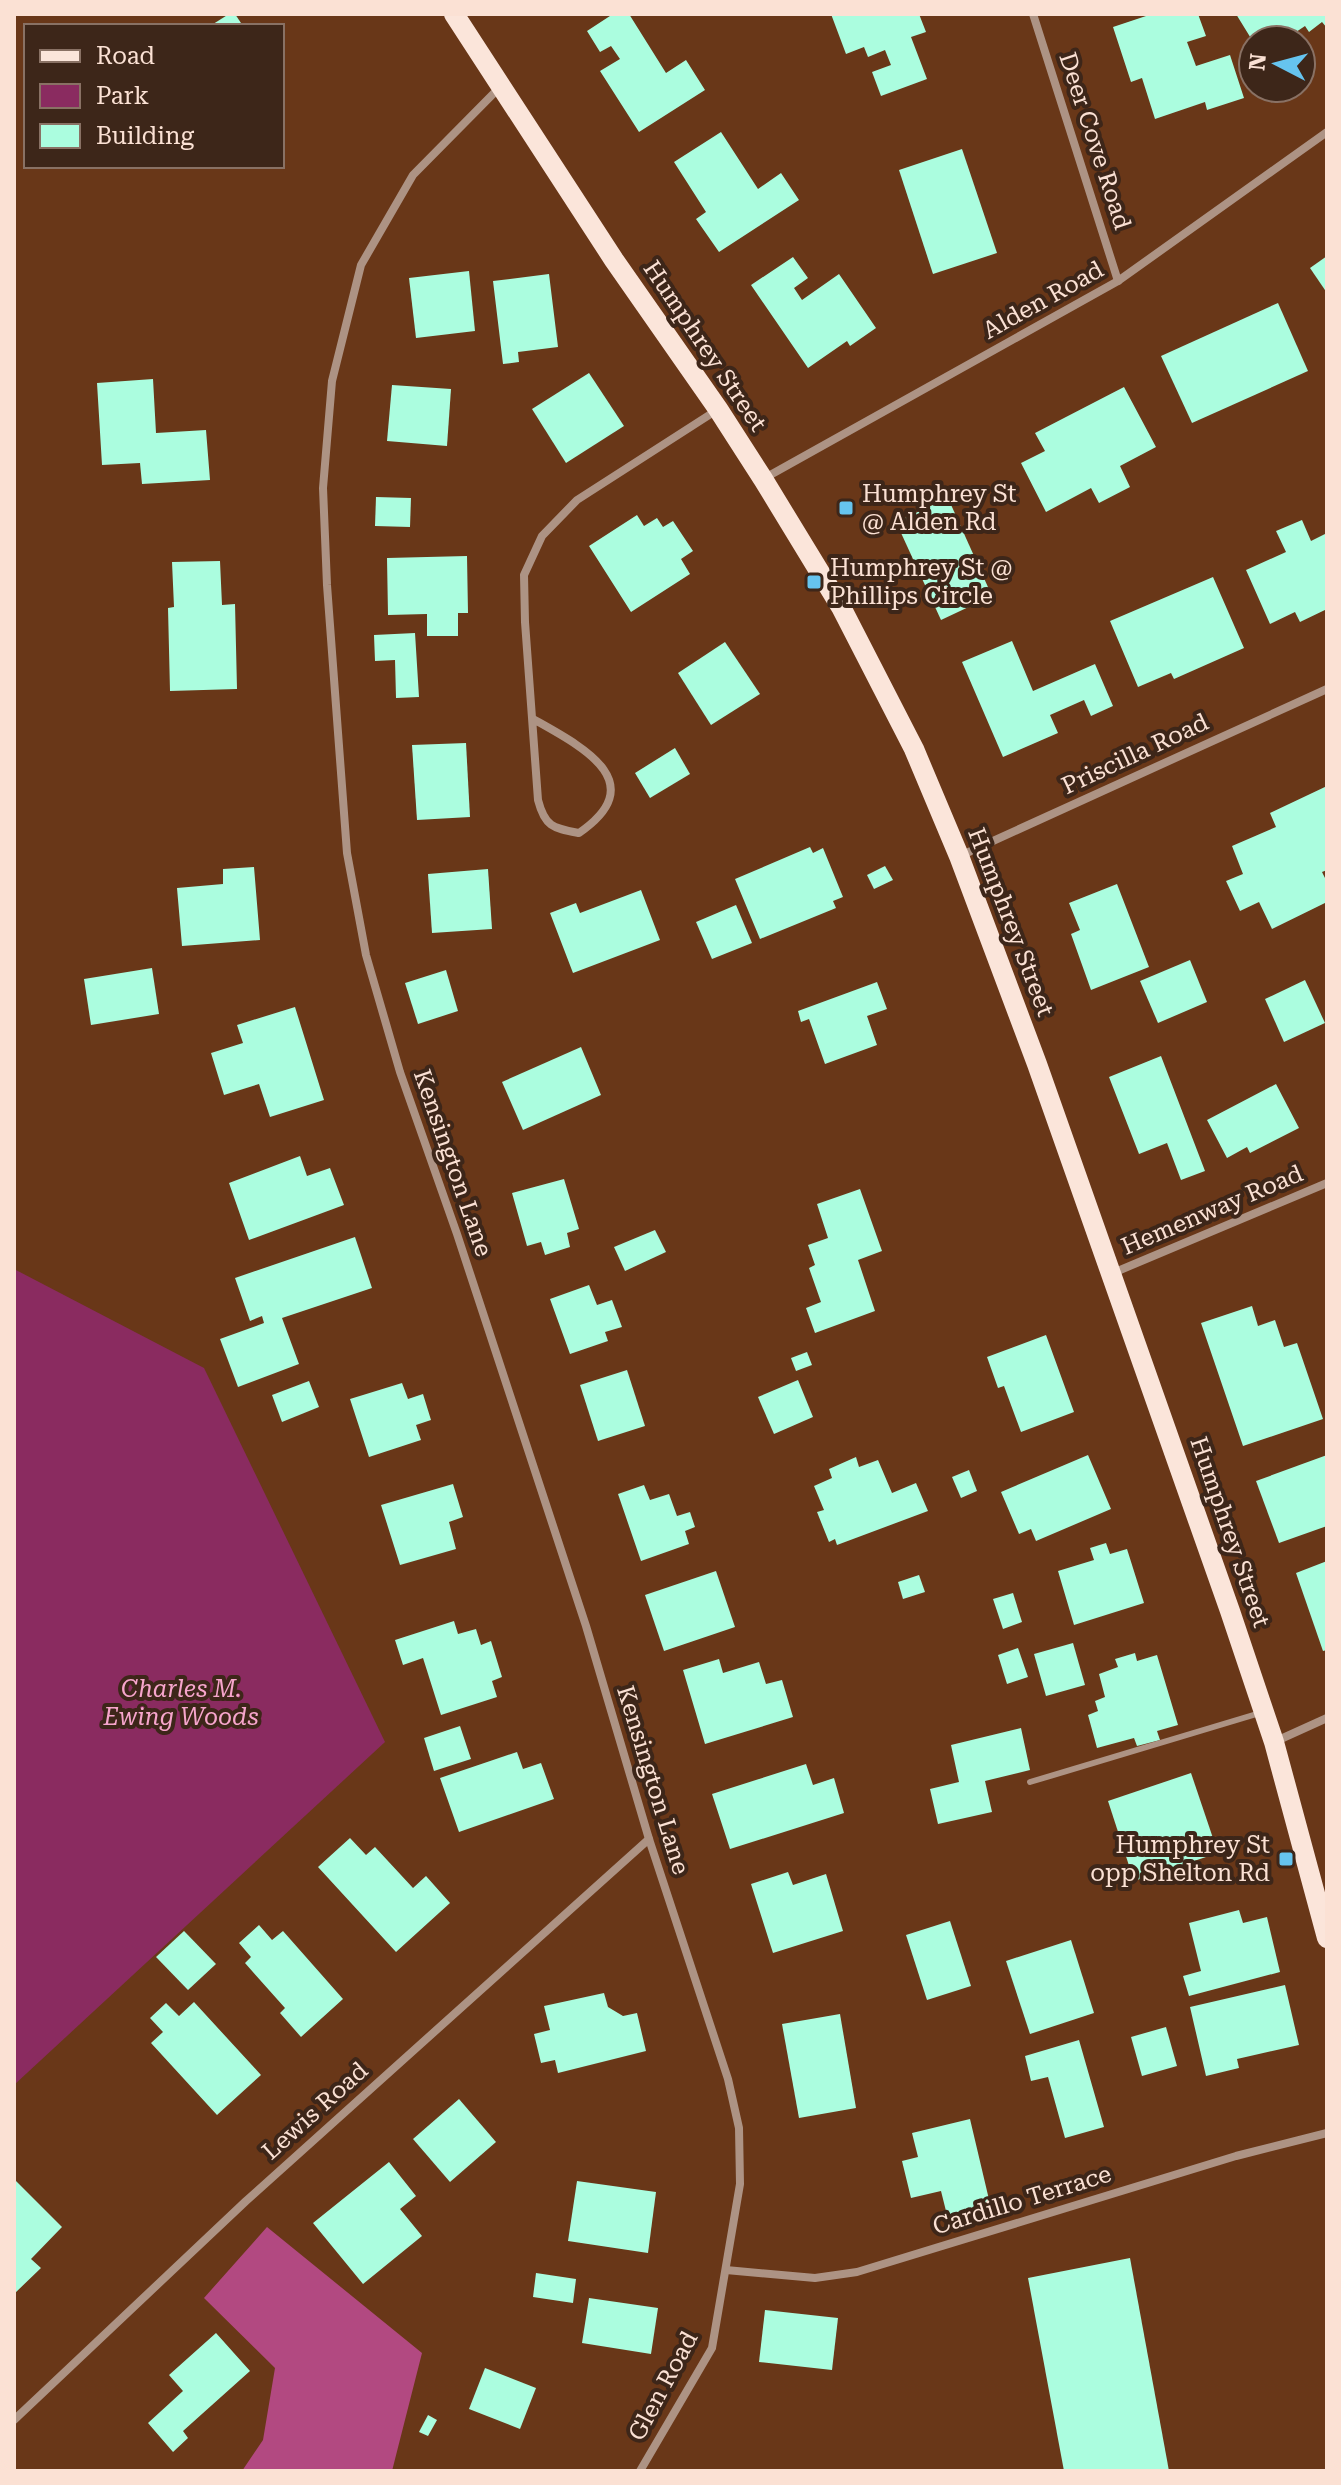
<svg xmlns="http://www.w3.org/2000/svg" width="1341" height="2485" font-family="'Roboto Serif',serif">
<rect width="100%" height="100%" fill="#693718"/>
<!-- green -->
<polygon fill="#8a2b60" points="14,1269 204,1368 385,1742 14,2085"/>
<!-- forest -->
<polygon fill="#b24981" points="267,2227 422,2353 392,2471 242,2471 263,2440 275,2368 204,2298"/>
<!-- building -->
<g fill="#abfddf">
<polygon points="229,14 235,14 243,26 210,26"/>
<polygon points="613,14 629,14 666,73 686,60 705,90 639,132 600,71 620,59 611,46 600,52 587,31"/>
<polygon points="831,14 919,14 926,32 911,37 927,79 881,96 872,72 891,65 885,50 868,57 864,47 846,54"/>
<polygon points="1152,14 1198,14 1206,36 1187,42 1196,66 1230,55 1244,98 1207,110 1205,102 1155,119 1142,78 1131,82 1113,27"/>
<polygon points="1236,14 1327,14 1327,28 1322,22 1309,32 1305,26 1284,40 1252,40"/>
<polygon points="721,132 758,189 781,173 799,200 719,252 696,219 706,212 674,162"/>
<polygon points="962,149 997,253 933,274 899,170"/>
<polygon points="1327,256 1327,293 1310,268"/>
<polygon points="793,257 808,278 794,288 802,300 839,274 876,328 850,346 847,341 808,368 751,285"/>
<polygon points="469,271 475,331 416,338 409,278"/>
<polygon points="549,274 558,347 518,352 519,362 503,364 493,281"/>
<polygon points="1278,303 1308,371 1192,423 1161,356"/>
<polygon points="589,373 624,426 566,463 532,409"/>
<polygon points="153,379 156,433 206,430 210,480 142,484 140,463 102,465 97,383"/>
<polygon points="392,385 451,389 447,446 387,441"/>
<polygon points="1124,387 1156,447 1120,466 1130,487 1099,503 1091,488 1046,512 1021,463 1045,451 1035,433"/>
<polygon points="376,497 411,498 410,527 375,526"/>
<polygon points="948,498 992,596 941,620 896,522"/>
<polygon points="637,515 644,526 657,518 663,527 673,521 693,551 681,559 690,574 631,612 589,546"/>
<polygon points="1302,520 1311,541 1327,533 1327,609 1300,622 1295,612 1270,624 1246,570 1286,552 1276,531"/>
<polygon points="467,556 468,613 458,613 458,636 427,636 427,614 388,615 387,558"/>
<polygon points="220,561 222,605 235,604 237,689 170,691 168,608 174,607 172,562"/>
<polygon points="1213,577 1244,648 1174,679 1171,673 1138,687 1110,621"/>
<polygon points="415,633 419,697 396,698 395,660 375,661 374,635"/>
<polygon points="1012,641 1033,691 1095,664 1113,706 1091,716 1084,700 1050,715 1058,733 1003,757 962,662"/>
<polygon points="725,642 760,694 711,725 678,673"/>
<polygon points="466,743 470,817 417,820 412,745"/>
<polygon points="675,748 690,774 650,798 635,773"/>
<polygon points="1327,786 1327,870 1322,872 1327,882 1327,902 1272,929 1259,902 1240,911 1226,881 1243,874 1232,846 1276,827 1270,813"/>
<polygon points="810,847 813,853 823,848 843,897 833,901 836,908 760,939 735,879"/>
<polygon points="885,866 893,880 874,889 867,875"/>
<polygon points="254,867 260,940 182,946 177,888 223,884 223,869"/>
<polygon points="488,869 492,929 432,933 428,874"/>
<polygon points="1117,884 1149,967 1091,990 1071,934 1080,930 1069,903"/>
<polygon points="641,890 660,940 573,973 550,913 576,903 580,913"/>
<polygon points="736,905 752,943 712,959 696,922"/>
<polygon points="1190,960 1207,1002 1158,1023 1140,981"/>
<polygon points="152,968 159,1014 91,1025 84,979"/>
<polygon points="446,970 458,1011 418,1024 405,983"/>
<polygon points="1305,980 1325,1023 1284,1042 1265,999"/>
<polygon points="877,982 887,1009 867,1016 877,1045 825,1064 809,1019 801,1022 798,1011"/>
<polygon points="295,1007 324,1100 270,1117 259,1084 224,1095 211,1053 243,1043 237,1025"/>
<polygon points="581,1047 601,1095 523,1130 502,1082"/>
<polygon points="1161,1056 1205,1171 1181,1180 1167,1143 1139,1154 1109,1077"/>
<polygon points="1276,1084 1299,1128 1250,1153 1247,1147 1227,1158 1207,1120"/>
<polygon points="300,1156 307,1176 330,1168 344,1205 249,1240 229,1183"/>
<polygon points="564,1179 579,1229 567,1233 570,1247 545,1255 541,1242 527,1246 512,1193"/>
<polygon points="860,1189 882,1251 858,1260 875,1311 815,1333 806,1308 821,1302 809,1268 815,1265 808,1245 828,1238 817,1204"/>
<polygon points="655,1230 666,1252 625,1271 614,1247"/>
<polygon points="355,1237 372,1288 282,1318 299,1364 238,1387 220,1339 264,1323 262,1316 250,1321 235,1278"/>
<polygon points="589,1285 597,1305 612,1300 622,1327 605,1332 608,1341 570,1354 550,1299"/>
<polygon points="1252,1306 1258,1326 1275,1320 1284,1347 1297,1343 1323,1419 1243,1446 1201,1323"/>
<polygon points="1046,1335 1074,1412 1021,1432 1004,1386 998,1388 987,1357"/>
<polygon points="807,1352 812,1365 796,1371 791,1358"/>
<polygon points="627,1370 645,1426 598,1441 580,1385"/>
<polygon points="798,1380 813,1417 774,1434 758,1397"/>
<polygon points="309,1381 319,1407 282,1422 272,1395"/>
<polygon points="402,1383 408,1399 423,1394 431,1420 416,1425 421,1440 369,1457 350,1399"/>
<polygon points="1088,1455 1111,1509 1036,1541 1031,1529 1019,1534 1001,1492"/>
<polygon points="1327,1455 1327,1526 1279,1543 1256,1481"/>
<polygon points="856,1457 859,1467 878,1460 892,1493 916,1483 928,1511 837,1545 835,1539 829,1542 817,1512 824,1510 814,1486 832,1478 829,1469"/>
<polygon points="969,1470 977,1491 961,1498 952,1477"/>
<polygon points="453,1484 463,1517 449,1522 456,1549 400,1565 381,1505"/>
<polygon points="644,1485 650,1500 669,1494 677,1516 690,1512 695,1527 685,1531 689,1544 641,1561 618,1494"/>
<polygon points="1106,1543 1110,1554 1127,1549 1144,1603 1074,1625 1058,1571 1094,1560 1090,1548"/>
<polygon points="1327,1561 1327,1650 1323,1651 1296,1573"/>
<polygon points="716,1571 735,1627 664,1651 645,1595"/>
<polygon points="919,1575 925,1592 903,1599 898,1582"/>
<polygon points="1013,1593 1022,1622 1003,1629 993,1599"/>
<polygon points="454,1621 458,1634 476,1629 481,1645 491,1641 502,1677 492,1681 497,1697 441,1715 423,1658 403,1665 395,1640"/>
<polygon points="1073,1643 1085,1685 1046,1696 1034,1654"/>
<polygon points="1018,1648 1028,1677 1007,1684 998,1655"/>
<polygon points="1135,1653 1137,1661 1157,1655 1178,1725 1157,1731 1160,1740 1137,1746 1134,1738 1097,1748 1088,1715 1098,1711 1095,1701 1105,1697 1099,1674 1118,1667 1115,1659"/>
<polygon points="719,1659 723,1673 759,1662 766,1684 782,1680 793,1717 705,1744 683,1670"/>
<polygon points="460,1726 471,1759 434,1771 424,1738"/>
<polygon points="1021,1728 1030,1770 985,1781 992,1812 938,1824 930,1789 959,1782 951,1745"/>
<polygon points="517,1752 523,1769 541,1763 554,1799 459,1832 440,1778"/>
<polygon points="806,1764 813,1785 834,1778 844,1813 730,1849 712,1794"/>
<polygon points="1191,1773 1218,1853 1134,1881 1108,1801"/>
<polygon points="350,1838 366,1855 375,1847 413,1888 426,1876 450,1903 396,1952 318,1867"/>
<polygon points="788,1872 793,1885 826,1874 843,1931 773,1953 751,1884"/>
<polygon points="1239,1910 1243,1923 1267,1917 1280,1972 1189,1996 1183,1976 1201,1971 1189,1923"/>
<polygon points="950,1921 971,1986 927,2000 906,1935"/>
<polygon points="259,1925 272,1940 283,1931 343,1999 301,2037 280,2013 285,2008 245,1963 251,1957 239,1943"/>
<polygon points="184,1931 216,1964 188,1990 156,1957"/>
<polygon points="1071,1940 1094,2013 1030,2034 1006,1961"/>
<polygon points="1285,1985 1299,2045 1237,2059 1239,2068 1206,2076 1190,2007"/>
<polygon points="604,1993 608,2007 623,2016 637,2013 646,2051 558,2073 555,2060 541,2063 534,2034 550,2030 544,2006"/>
<polygon points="194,2002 261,2075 217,2115 151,2043 163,2032 150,2018 166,2003 179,2016"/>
<polygon points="840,2014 856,2108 799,2118 782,2024"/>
<polygon points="1166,2027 1177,2066 1142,2076 1131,2037"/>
<polygon points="1079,2040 1104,2127 1065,2138 1048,2077 1031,2081 1025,2056"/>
<polygon points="459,2099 496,2142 450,2182 413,2139"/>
<polygon points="970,2119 991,2208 948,2219 941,2191 911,2198 902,2161 918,2157 912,2133"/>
<polygon points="389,2162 416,2196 400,2209 422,2236 363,2284 313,2223"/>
<polygon points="14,2179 62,2227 31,2259 41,2268 14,2294"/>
<polygon points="577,2181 656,2192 648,2253 568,2241"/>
<polygon points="1130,2258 1169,2471 1064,2471 1028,2278"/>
<polygon points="536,2273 576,2279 573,2303 533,2297"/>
<polygon points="589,2298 658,2308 651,2354 582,2343"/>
<polygon points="765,2310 838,2318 832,2370 759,2362"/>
<polygon points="216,2333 250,2371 183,2431 188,2438 173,2452 148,2423 183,2391 169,2375"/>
<polygon points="485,2368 536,2388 520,2429 469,2409"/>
<polygon points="428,2415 437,2420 428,2436 419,2432"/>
</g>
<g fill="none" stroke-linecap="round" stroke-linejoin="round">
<!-- lane -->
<polyline stroke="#ad9384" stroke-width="6" points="1030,1782 1260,1713"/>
<!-- street -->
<g stroke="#ad9384" stroke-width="8">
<polyline points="1033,14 1118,281"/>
<polyline points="499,88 413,175 361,265 332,381 323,488 327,585 347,853 366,955 400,1072 457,1234 586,1626 649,1839 728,2079 739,2128 740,2184 712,2348 640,2471"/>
<polyline points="763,479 1118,281 1327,132"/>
<path d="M533 719C581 746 653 782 579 833 553 828 545 827 538 800L525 622 524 575 542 536 577 500 717 410"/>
<polyline points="960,856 1327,689"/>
<polyline points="1113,1273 1327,1183"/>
<polyline points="1274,1742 1327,1718"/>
<polyline points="726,2270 815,2278 857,2272 1236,2156 1327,2133"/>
<polyline points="14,2420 246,2201 649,1839"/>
</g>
<!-- primary -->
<polyline stroke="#fbe5da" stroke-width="20" points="454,14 614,260 718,409 763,479 841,607 914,749 959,856 1037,1064 1230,1611 1274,1742 1327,1938"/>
</g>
<!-- markers -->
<g fill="#66c4ef" stroke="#3d2619" stroke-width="3">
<rect x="838" y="500" width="16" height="16" rx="4"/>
<rect x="806" y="574" width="16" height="16" rx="4"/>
<rect x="1278" y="1851" width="16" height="16" rx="4"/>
</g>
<g text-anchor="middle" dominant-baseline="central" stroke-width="8" stroke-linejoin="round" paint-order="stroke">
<!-- street labels -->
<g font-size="24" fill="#fbe1d4" stroke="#3d2619">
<text transform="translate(1095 141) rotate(72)">Deer Cove Road</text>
<text transform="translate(1043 300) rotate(-29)">Alden Road</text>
<text transform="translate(705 346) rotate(56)">Humphrey Street</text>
<text transform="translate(1135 754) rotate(-25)">Priscilla Road</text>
<text transform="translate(1011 922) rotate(69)">Humphrey Street</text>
<text transform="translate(453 1163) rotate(71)">Kensington Lane</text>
<text transform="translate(1212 1210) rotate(-23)">Hemenway Road</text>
<text transform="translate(1230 1532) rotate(71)">Humphrey Street</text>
<text transform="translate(653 1780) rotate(73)">Kensington Lane</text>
<text transform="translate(315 2111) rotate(-42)">Lewis Road</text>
<text transform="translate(1022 2200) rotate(-17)">Cardillo Terrace</text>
<text transform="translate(663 2386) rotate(-62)">Glen Road</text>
</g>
<!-- poi labels -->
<g font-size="24" fill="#fbe1d4" stroke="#3d2619" text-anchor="start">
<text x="862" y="494">Humphrey St<tspan x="862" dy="28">@ Alden Rd</tspan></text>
<text x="830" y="568">Humphrey St @<tspan x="830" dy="28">Phillips Circle</tspan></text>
<text x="1270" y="1845" text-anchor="end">Humphrey St<tspan x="1270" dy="28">opp Shelton Rd</tspan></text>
</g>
<!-- park labels -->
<g font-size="24" font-style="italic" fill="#f7a5cc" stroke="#3d2619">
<text x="181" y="1689">Charles M.<tspan x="181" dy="28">Ewing Woods</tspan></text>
</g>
</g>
<!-- border -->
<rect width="1341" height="2485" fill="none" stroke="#fbe1d4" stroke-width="32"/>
<!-- legend -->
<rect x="24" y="24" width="260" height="144" fill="#3d2619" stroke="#897164" stroke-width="2"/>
<rect x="40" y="50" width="40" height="12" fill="#fbe5da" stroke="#897164" stroke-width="2"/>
<text x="96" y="64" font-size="24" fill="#fbe1d4">Road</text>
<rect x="40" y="84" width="40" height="24" fill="#8a2b60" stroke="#897164" stroke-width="2"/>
<text x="96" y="104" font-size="24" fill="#fbe1d4">Park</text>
<rect x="40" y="124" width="40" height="24" fill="#abfddf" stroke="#897164" stroke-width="2"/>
<text x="96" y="144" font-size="24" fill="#fbe1d4">Building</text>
<!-- north arrow -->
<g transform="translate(1277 64) rotate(276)"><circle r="38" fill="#3d2619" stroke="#897164" stroke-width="2"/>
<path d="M0-6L14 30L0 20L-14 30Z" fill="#66c4ef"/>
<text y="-12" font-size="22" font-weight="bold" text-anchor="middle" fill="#fbe1d4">N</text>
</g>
</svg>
